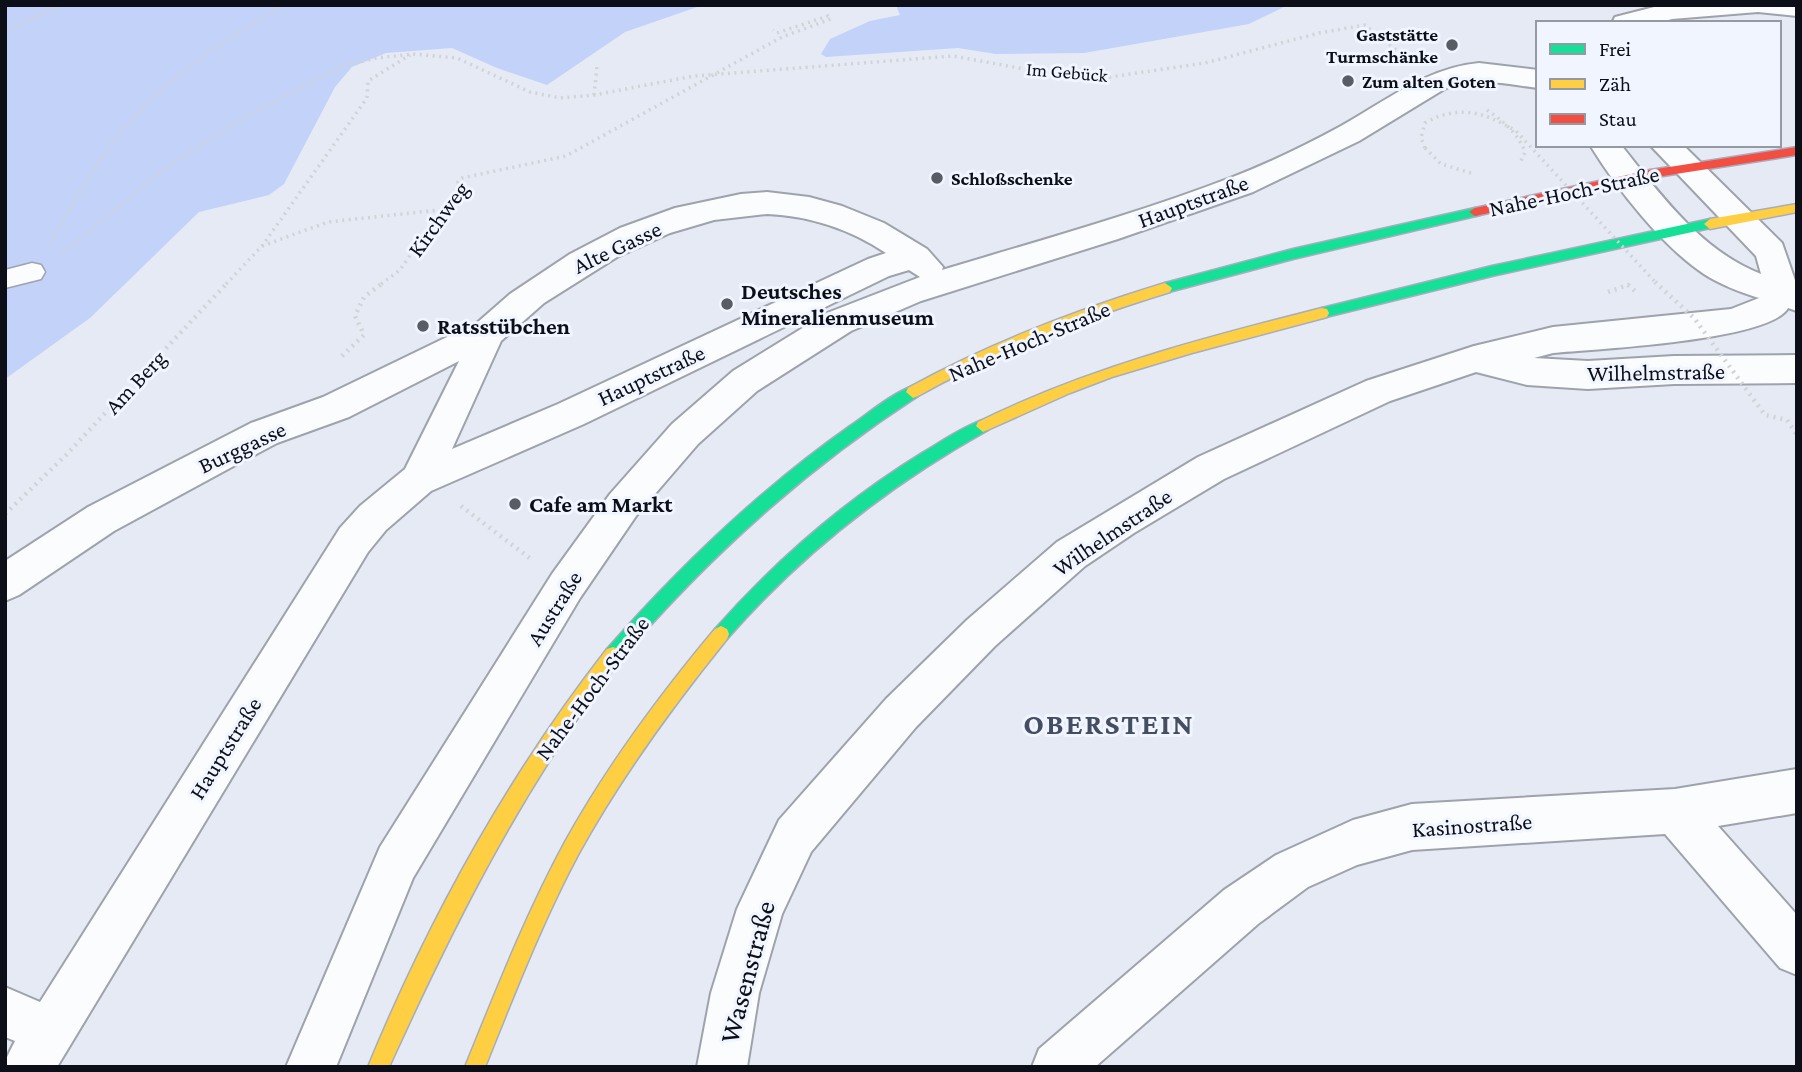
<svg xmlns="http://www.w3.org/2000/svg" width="1802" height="1072" font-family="'Crimson Pro',serif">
<rect width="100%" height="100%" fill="#e5eaf5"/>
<!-- green -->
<g fill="#c2d2f9">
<polygon points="5,5 703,5 625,32 547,85 497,68 452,48 386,53 352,67 335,87 284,184 269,195 199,212 90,318 5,379"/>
<polygon points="896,5 1288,5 1249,24 1084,53 996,54 958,48 826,57 821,54 830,39 870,21 900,15"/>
</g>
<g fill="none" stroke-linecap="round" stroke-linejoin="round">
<!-- lane casing -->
<g stroke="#9ea2ab" stroke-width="3">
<polygon id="lane" points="32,263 41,265 45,272 41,279 5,288 5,270"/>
</g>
<!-- street casing -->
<g stroke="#9ea2ab" stroke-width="4">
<g id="street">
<polygon points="1662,5 1797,5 1797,16 1758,12 1672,19 1657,23 1612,23 1615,17"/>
<path d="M1479 63 1538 70V88C1506 84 1476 77 1446 88L1359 141 1253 192 1118 239 921 301 851 331 757 391 698 444 636 516 580 598 413 878 336 1067H286L380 847 552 574 610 494 672 424 733 371 827 313 920 277 909 270 889 276 584 424 431 491 386 530 368 552 57 1067H5V1061L15 1041 5 1037V987L40 1002 340 528 360 506 405 469 459 361 349 417 277 443 241 462 114 531 19 595 5 601V561L88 507 251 423 323 397 478 322 510 294 570 254 620 228 675 208 741 194 767 192 809 197 842 206 884 223 927 249 943 267 942 270C1038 241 1136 214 1230 178 1267 164 1306 145 1341 126 1386 101 1426 68 1479 63ZM767 214C810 216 850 229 886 253L868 259 558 404 452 449 501 341 544 303 617 257 670 233 714 220Z"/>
<path d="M1590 145H1621C1660 194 1701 251 1761 274L1756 256 1650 145H1683L1782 243 1797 286V311L1788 308C1770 341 1594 349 1553 353L1534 358 1588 361 1674 356 1797 355V383L1674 384 1588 389 1527 385 1476 372 1390 401 1224 479 1134 533 1085 566 995 646 916 727 811 852 782 914 759 993 747 1067H697L711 993 737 909 779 820 886 699 967 620 1057 542 1198 457 1366 381 1474 346 1553 327 1731 309 1759 298C1740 292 1721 285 1704 274 1662 246 1617 189 1590 145Z"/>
<polygon points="1797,769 1797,813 1718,826 1797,915 1797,975 1780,968 1665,834 1412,850 1357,865 1308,887 1258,924 1095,1067 1032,1067 1039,1049 1224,890 1276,855 1353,820 1412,804 1675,789"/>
</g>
</g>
<!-- fast casing -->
<g stroke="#a6adbd" stroke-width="3">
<g id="fast">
<polygon points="1475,208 1480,209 1480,215 1293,259 1165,293 1158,288 1165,283 1293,249"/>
<polygon points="1710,219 1716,224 1715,227 1492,276 1322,318 1315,313 1322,308 1492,266"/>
<path d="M913 386 918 388 920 392 918 396C804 470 707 558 619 661L613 663 607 661 605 655 607 649C680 566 759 490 850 426 869 413 891 394 913 386Z"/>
<path d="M983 420 990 426 988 430C888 486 802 553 727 639L721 642 715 639 713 634 715 629C776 560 844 501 922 453 941 442 962 427 983 420Z"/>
</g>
</g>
<!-- slow casing -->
<g stroke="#a6adbd" stroke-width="3">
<g id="slow">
<polygon points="1797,204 1797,212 1710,229 1704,224 1710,219"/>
<path d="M1165 283 1172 288 1170 292C1082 319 998 351 918 396L913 398 906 392 908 388C990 343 1076 310 1165 283Z"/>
<path d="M1322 308 1327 309 1329 313 1327 317 1192 353 1112 377 1070 393 983 432 976 426 978 422C1088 368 1204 338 1322 308Z"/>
<path d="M721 626 727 629 729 634 727 639C672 707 621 777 579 853 542 922 514 995 485 1067H465C496 991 526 914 565 842 607 766 659 696 715 629Z"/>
<path d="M613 647 619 649 621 655 619 661C523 786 454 924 389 1067H368C429 919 508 776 607 649Z"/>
</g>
</g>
<!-- jam casing -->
<g stroke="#a6adbd" stroke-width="3">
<polygon id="jam" points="1797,147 1797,155 1650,178 1475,216 1469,212 1475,208 1650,170"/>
</g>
<!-- path-far1 -->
<g stroke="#d1d3d6" stroke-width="3.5" stroke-dasharray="2 4.5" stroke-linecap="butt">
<polyline points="5,31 62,5"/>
<polyline points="594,95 597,66"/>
<path d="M1487 110C1503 121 1518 133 1525 152L1520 163"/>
<polyline points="1425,148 1441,164 1471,173"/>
<path d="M50 243C75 200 100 155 133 118 175 71 230 38 283 5"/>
<polyline points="262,246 328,222 448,209"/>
<polyline points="63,253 164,169 238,121 326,74 349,64 377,58 413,54 457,58 530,92 560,98 594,95 694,76 953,56 1030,70 1110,77 1205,63 1319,33 1365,25 1406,58"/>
<polyline points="226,284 262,246 367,98 368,81 410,55"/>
<polyline points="381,284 400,270 422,238 449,209 457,196 458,182 462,178 566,156 782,37 831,19 828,16 777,33 773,30"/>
</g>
<!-- path -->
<g stroke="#d1d3d6" stroke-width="4.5" stroke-dasharray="2 5" stroke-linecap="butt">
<polyline points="1608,292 1628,285 1635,291"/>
<polyline points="342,356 364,335 355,316 364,297 384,282"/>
<polyline points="461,506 532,560"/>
<polyline points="5,514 66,455 228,282"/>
</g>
<!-- lane -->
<use href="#lane" fill="#fbfcfe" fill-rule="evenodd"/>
<!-- street -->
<use href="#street" fill="#fbfcfe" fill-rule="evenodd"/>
<!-- fast -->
<use href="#fast" fill="#16e098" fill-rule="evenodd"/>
<!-- slow -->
<use href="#slow" fill="#ffcf43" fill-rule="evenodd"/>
<!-- jam -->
<use href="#jam" fill="#f24e42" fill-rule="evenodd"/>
<!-- path-bridge-far1 -->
<path stroke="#d1d3d6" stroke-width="3.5" stroke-dasharray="2 4.5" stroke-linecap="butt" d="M1425 148 1421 138 1425 123C1459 104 1484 112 1516 131L1657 284"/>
<!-- path-bridge -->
<polyline stroke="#d1d3d6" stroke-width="4.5" stroke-dasharray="2 5" stroke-linecap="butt" points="1655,282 1694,318 1765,415 1787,420 1797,435"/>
</g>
<!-- markers -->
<g fill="#585c65" stroke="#f0f5ff" stroke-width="2.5">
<circle cx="1452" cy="45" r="7"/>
<circle cx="1348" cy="81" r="7"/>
<circle cx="937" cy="178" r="7"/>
<circle cx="727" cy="304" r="7"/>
<circle cx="423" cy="326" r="7"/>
<circle cx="515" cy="504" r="7"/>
</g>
<g text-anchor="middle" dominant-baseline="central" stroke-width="6" stroke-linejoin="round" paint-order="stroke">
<!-- far-poi labels -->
<g font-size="19" font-weight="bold" fill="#0c0f17" stroke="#f0f5ff" text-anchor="start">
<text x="1438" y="34" text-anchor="end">Gaststätte<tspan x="1438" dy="22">Turmschänke</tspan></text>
<text x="1362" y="81">Zum alten Goten</text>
<text x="951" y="178">Schloßschenke</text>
</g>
<!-- far-street labels -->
<g font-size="19" fill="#0c0f17" stroke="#f0f5ff">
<text transform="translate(1067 72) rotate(5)">Im Gebück</text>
</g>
<!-- street labels -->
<g font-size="23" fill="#0c0f17" stroke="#f0f5ff">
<text transform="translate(1574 191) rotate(-12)">Nahe-Hoch-Straße</text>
<text transform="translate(1193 201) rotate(-20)">Hauptstraße</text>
<text transform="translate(438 219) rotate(-54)">Kirchweg</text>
<text transform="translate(617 247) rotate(-25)">Alte Gasse</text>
<text transform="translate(1029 341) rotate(-23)">Nahe-Hoch-Straße</text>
<text transform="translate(1656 372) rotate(-1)">Wilhelmstraße</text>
<text transform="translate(651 375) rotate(-25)">Hauptstraße</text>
<text transform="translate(135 382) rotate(-47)">Am Berg</text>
<text transform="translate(242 447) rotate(-25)">Burggasse</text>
<text transform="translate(1112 532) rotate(-34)">Wilhelmstraße</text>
<text transform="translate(554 608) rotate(-58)">Austraße</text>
<text transform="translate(592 688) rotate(-53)">Nahe-Hoch-Straße</text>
<text transform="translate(225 748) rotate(-58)">Hauptstraße</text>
<text transform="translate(1472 825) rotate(-4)">Kasinostraße</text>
</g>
<!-- poi labels -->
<g font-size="23" font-weight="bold" fill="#0c0f17" stroke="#f0f5ff" text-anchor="start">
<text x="741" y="291">Deutsches<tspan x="741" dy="26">Mineralienmuseum</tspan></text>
<text x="437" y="326">Ratsstübchen</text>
<text x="529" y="504">Cafe am Markt</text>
</g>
<!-- near-street labels -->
<g font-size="28" fill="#0c0f17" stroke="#f0f5ff">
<text transform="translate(747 972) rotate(-75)">Wasenstraße</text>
</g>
<!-- district labels -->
<g font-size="30" font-weight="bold" letter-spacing="2" fill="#444d61" stroke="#f0f5ff">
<text x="1109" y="723">OBERSTEIN</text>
</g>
</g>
<!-- border -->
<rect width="1802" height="1072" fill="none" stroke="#0c0f17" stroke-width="14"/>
<!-- legend -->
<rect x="1536" y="21" width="245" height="126" fill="#f0f5ff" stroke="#9599a2" stroke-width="2"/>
<rect x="1550" y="44" width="35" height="10" fill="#16e098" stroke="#9599a2" stroke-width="2"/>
<text x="1599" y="56" font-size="21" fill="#0c0f17">Frei</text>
<rect x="1550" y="79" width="35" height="10" fill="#ffcf43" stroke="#9599a2" stroke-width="2"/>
<text x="1599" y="91" font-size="21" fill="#0c0f17">Zäh</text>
<rect x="1550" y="114" width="35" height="10" fill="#f24e42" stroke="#9599a2" stroke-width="2"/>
<text x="1599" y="126" font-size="21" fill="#0c0f17">Stau</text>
</svg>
